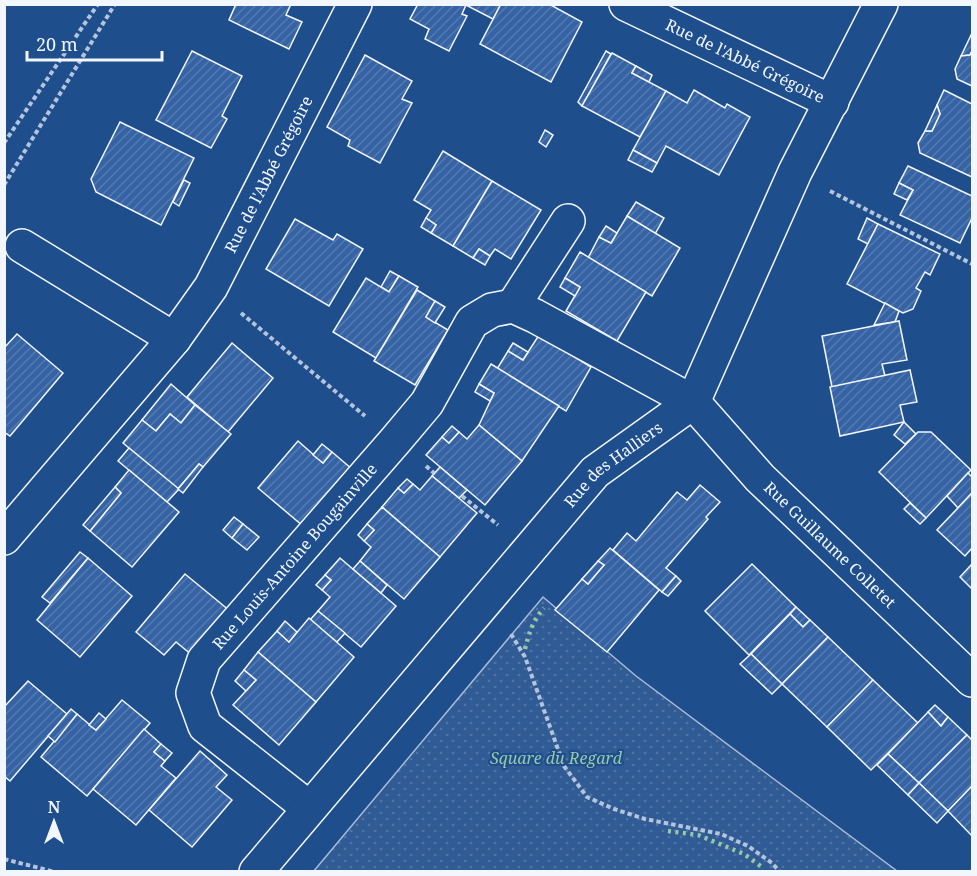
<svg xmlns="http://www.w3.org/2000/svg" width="977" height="876" font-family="'Noto Serif',serif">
<defs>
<pattern id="park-dots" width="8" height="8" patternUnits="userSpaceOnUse" patternTransform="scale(1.5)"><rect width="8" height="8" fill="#305b95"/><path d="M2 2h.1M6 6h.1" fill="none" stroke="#4e73a5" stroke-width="1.8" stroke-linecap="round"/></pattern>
<pattern id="building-hatch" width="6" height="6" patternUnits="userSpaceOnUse" patternTransform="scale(1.5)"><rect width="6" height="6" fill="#3563a3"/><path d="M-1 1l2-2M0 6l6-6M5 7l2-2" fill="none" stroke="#537ab1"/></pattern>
</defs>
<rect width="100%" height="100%" fill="#1f4e8c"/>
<!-- park -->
<polygon fill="url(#park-dots)" stroke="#a8bbd7" stroke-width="1.5" points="543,597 636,676 897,871 313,872"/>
<!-- building -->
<g fill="url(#building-hatch)" stroke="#f2f6ff" stroke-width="1.5">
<polygon points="236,4 291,4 286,15 302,22 289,49 229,20"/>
<polygon points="418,4 501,4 493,19 466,5 462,14 467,16 449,51 425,39 429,29 410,19"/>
<polygon points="501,4 549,4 582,22 551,82 480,44"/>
<polygon points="972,33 972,51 970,55 961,56"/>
<polygon points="192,51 242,76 222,116 227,119 211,148 156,120"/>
<polygon points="606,51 611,54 582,106 578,102"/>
<polygon points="972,51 972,86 957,79 955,69 961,56 970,55"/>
<polygon points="612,53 636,66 632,73 666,91 640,137 582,106"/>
<polygon points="365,55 412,81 402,99 412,103 380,163 348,146 350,140 327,127"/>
<polygon points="636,66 652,75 649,82 632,73"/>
<polygon points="694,90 725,108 727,104 750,117 719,175 666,146 657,163 633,150 666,91 687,103"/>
<polygon points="944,90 972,104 972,177 920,153 918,143 925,131 932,131 940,114 937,105"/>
<polygon points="937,105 940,114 932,131 925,131"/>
<polygon points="120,122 194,158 161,225 96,192 91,179"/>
<polygon points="545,130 553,135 546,147 539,142"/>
<polygon points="633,150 657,163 652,172 628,160"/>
<polygon points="443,151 492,181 453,246 431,233 436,225 426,218 431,210 414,200"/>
<polygon points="908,166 972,196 972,218 960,243 900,215 913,190 899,183"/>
<polygon points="184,180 190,183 179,206 173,202"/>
<polygon points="492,181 541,210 511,259 495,249 490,256 479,249 473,258 453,246"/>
<polygon points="899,183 913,190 907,200 894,194"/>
<polygon points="636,202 664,218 655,234 627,216"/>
<polygon points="627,216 680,248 652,296 588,258 599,237 611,243"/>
<polygon points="426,218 436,225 431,233 421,227"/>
<polygon points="867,218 878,224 868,244 858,239"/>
<polygon points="295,219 333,240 337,234 363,249 329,306 266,269"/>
<polygon points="878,224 940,254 930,275 925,272 916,288 921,291 913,309 903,313 847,284"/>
<polygon points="606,226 617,233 611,243 599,237"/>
<polygon points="479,249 490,256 485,265 473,258"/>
<polygon points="580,252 646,292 617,341 566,311 580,287 565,278"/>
<polygon points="390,271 399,276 389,292 381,287"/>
<polygon points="399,276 418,287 376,358 333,332 366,278 389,292"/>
<polygon points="565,278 580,287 575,296 560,287"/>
<polygon points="417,290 435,301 426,317 448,330 415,385 374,361"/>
<polygon points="435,301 445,307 435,323 426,317"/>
<polygon points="885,303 899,311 895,322 874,325"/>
<polygon points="899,321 907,360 882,364 885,376 832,387 822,336"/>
<polygon points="17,334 63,373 10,436 4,432 4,348"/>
<polygon points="539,335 591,367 566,411 497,369 508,351 523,360"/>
<polygon points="232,343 273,378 228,432 187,397"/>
<polygon points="513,343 528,352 523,360 508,351"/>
<polygon points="491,364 559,406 522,461 479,425 494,393 479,384"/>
<polygon points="910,370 917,402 900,405 904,422 840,436 830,387"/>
<polygon points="171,384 195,405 181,423 170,414 156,431 142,420"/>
<polygon points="479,384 494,393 490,401 475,392"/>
<polygon points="195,405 231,434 203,467 199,464 178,489 123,443 142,420 156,431 170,414 181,423"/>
<polygon points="904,422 916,434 905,444 894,435"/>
<polygon points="479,425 522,461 485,505 426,455 442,437 449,443 459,432 467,439"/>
<polygon points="452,426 459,432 449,443 442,437"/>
<polygon points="918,432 931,432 971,470 926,518 879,472"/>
<polygon points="298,441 323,463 332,452 352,469 303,526 258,488"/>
<polygon points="322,444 332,452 323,463 313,455"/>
<polygon points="129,448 179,489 167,502 118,461"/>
<polygon points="199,464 203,467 183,493 178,489"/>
<polygon points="440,467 467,490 459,498 432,476"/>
<polygon points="129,470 179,512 132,567 90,531 121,493 115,487"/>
<polygon points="968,473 972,477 972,493 958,508 947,496"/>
<polygon points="432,476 477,513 440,557 382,507 398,488 404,493 413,484 420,490"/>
<polygon points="407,479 413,484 404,493 398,488"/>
<polygon points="700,485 720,502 706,517 708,519 666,568 676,576 662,592 613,550 627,533 636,541 677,492 687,500"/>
<polygon points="115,487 121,493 90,531 83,525"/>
<polygon points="972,493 972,548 965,556 937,530"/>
<polygon points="910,503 926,518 920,524 904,509"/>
<polygon points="382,507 440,557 404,599 360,561 371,547 364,541 374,530 367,524"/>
<polygon points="234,517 243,524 232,538 223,530"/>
<polygon points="243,524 259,537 247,550 232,538"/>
<polygon points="367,524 374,530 364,541 358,535"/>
<polygon points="610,548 659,590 607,652 555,610 582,579 588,584 604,565 598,561"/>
<polygon points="80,552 88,558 50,603 42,597"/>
<polygon points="88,558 132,596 80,657 37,620"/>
<polygon points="340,558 396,606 361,647 318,611 330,597 322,590 331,580 325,575"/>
<polygon points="360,561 387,585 381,593 353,569"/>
<polygon points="598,561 604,565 588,584 582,579"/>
<polygon points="752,564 796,607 749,655 705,611"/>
<polygon points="972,564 972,589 960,577"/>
<polygon points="185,574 230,611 192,655 176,642 164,655 136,632"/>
<polygon points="325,575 331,580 322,590 316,585"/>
<polygon points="676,576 681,581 668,596 662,592"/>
<polygon points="796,607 810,620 803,627 790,614"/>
<polygon points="318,611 345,633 337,642 310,620"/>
<polygon points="790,614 803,627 810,620 828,637 782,684 751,654"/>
<polygon points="309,618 354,657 316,702 258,652 277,631 289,642"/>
<polygon points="285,621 297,632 289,642 277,631"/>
<polygon points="828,637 873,680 827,727 782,684"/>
<polygon points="258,652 316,702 279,745 233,705 256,680 244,670"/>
<polygon points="751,654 782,684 772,694 740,664"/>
<polygon points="244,670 256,680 246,691 235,681"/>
<polygon points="873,680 918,723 871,770 827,727"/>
<polygon points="28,681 67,714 10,781 4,776 4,707"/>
<polygon points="122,700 150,723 87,796 41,757 77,714 96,730"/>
<polygon points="935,705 948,717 941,726 928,712"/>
<polygon points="71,709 77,714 55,742 48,736"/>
<polygon points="928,712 941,726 948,717 967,735 919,783 888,754"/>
<polygon points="99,713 106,719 96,730 89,725"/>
<polygon points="144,729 161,744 154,752 165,761 161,766 176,778 136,825 93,789"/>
<polygon points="967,735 972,740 972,786 948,811 919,783"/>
<polygon points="161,744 172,753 165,761 154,752"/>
<polygon points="200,751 227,775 216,787 232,800 192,847 149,810"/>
<polygon points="888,754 919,783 908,795 877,765"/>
<polygon points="919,783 948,811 937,823 908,795"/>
<polygon points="972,786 972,836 948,811"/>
</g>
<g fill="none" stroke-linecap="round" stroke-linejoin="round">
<!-- minor casing -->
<g stroke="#f2f6ff" stroke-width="36">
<g id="minor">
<path id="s1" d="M626 4 832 102"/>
<polyline points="22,246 174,339"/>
<polyline points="513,306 568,221"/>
<path id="s2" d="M4 538 174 339 211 287 355 4"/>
<path id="s3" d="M309 808 205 726 193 693 204 660 395 441 427 403 472 322 492 310 513 306 535 316 693 402 760 478 972 680"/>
<path id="s4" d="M256 872 595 472 693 402 795 172 881 4"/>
</g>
</g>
<!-- path -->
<g stroke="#b3c4dc" stroke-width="4" stroke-dasharray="4.5 3" stroke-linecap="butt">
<polyline points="4,143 98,4"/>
<polyline points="4,185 115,4"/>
<polyline points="830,191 972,264"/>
<polyline points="241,313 365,416"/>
<polyline points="426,466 434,473"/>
<polyline points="462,496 498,525"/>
<polyline points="511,634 525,657 564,766 587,797 614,809 645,819 721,834 748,846 772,863 780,872"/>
<polyline points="4,859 55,872"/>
</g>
<!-- minor -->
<use href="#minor" stroke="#1f4e8c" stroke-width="33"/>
<!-- hedge -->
<g stroke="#97c8a6" stroke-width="4.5" stroke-dasharray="3 4.5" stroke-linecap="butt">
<path d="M525 649C529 633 533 620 544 608"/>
<polyline points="668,831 698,835 744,854 762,867"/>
</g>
</g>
<g text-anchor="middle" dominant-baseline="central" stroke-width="4.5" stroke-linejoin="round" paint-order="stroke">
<!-- street labels -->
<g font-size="16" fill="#f2f6ff" stroke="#1f4e8c">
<text stroke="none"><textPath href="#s1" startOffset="132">Rue de l'Abbé Grégoire</textPath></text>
<text stroke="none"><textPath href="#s2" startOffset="452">Rue de l'Abbé Grégoire</textPath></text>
<text stroke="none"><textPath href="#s4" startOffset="543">Rue des Halliers</textPath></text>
<text stroke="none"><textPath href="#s3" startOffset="1082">Rue Guillaume Colletet</textPath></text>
<text stroke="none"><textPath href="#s3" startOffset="340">Rue Louis-Antoine Bougainville</textPath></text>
</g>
<!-- park labels -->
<g font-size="16" font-style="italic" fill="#97c8a6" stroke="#1f4e8c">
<text x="556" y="758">Square du Regard</text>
</g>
</g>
<!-- border -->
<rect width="977" height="876" fill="none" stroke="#f2f6ff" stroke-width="12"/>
<!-- north arrow -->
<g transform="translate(54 822)" stroke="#1f4e8c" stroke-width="4.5" paint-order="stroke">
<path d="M0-4.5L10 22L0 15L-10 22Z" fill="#f2f6ff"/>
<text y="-9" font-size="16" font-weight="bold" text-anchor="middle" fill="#f2f6ff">N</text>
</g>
<!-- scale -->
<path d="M27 51v9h135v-9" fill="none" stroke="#f2f6ff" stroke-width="3"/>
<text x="36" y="51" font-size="18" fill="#f2f6ff" stroke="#1f4e8c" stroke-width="4.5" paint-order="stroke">20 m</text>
</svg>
